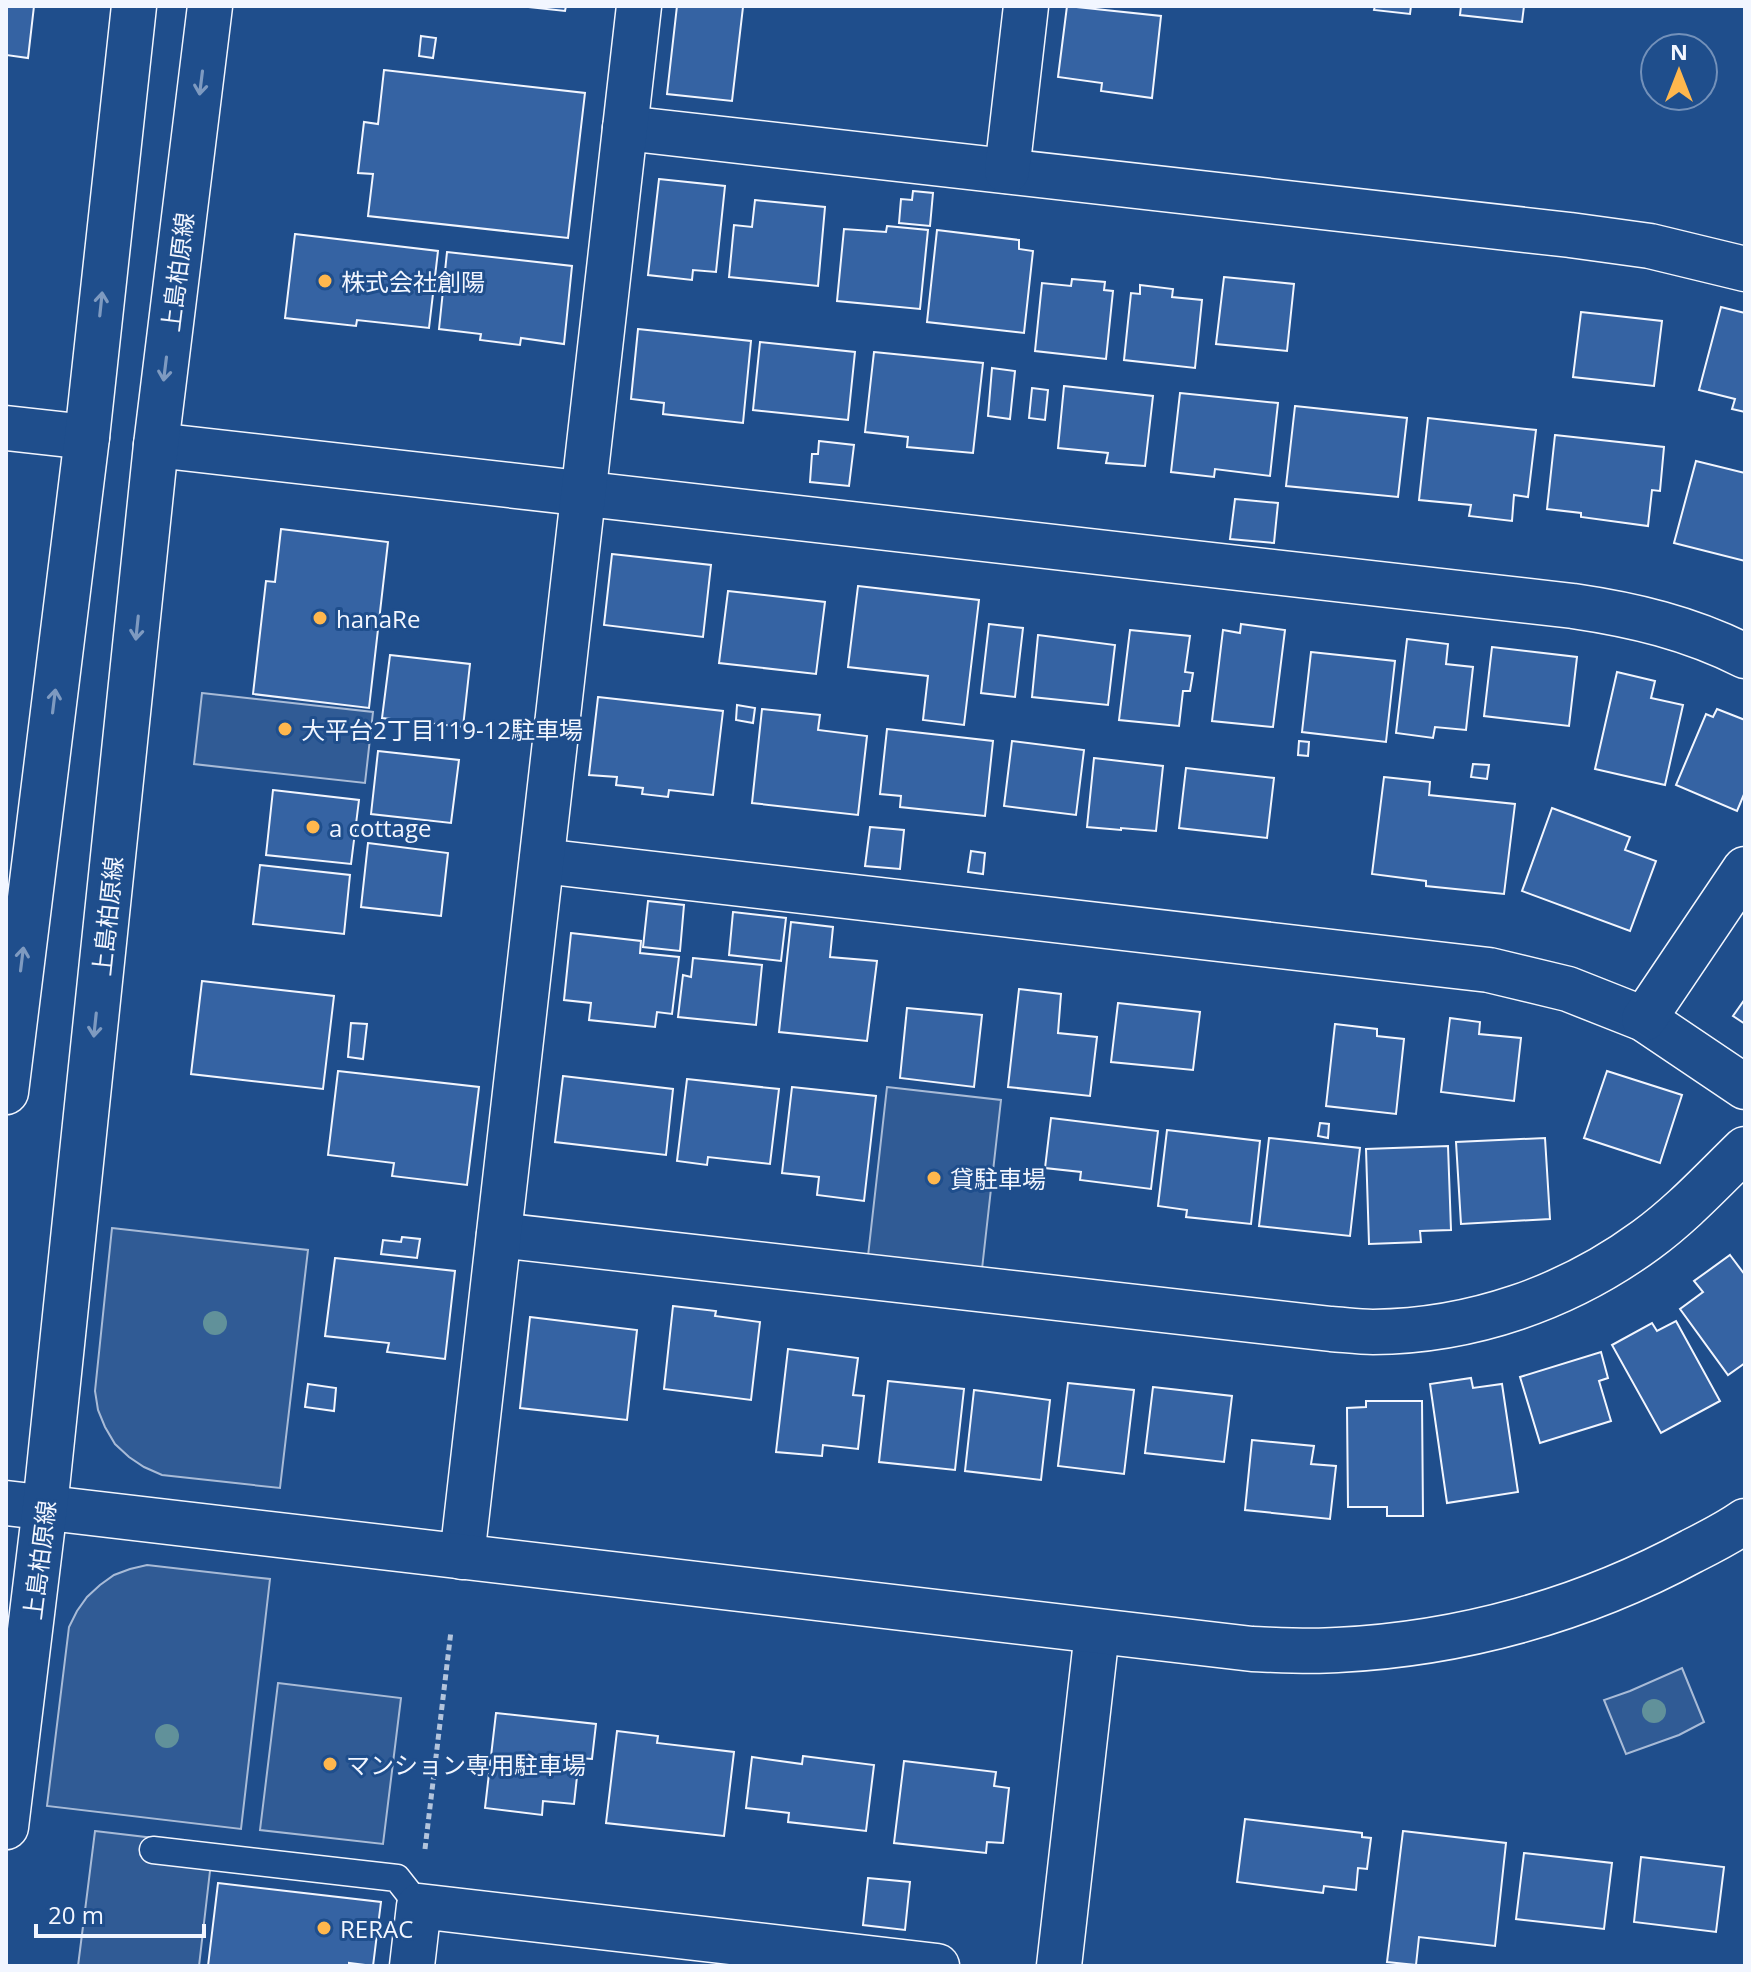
<svg xmlns="http://www.w3.org/2000/svg" width="1751" height="1972" font-family="'Open Sans','Noto Sans JP',sans-serif">
<rect width="100%" height="100%" fill="#1f4e8c"/>
<!-- built -->
<g fill="#305b95" stroke="#a8bbd7" stroke-width="2">
<polygon points="202,693 373,712 365,783 194,764"/>
<polygon points="887,1087 1001,1100 982,1269 868,1256"/>
<polygon points="112,1228 308,1250 280,1488 162,1475 144,1467 129,1457 115,1444 105,1427 98,1410 95,1391"/>
<polygon points="147,1565 270,1579 241,1829 47,1806 69,1627 77,1611 87,1597 100,1585 114,1575 130,1569"/>
<polygon points="1682,1668 1704,1722 1679,1735 1626,1754 1604,1700 1630,1691"/>
<polygon points="278,1683 401,1698 383,1844 260,1830"/>
<polygon points="95,1831 213,1845 199,1966 78,1966"/>
</g>
<!-- building -->
<g fill="#3563a3" stroke="#f2f6ff" stroke-width="2">
<polygon points="6,6 34,6 28,58 6,55"/>
<polygon points="519,6 566,6 565,11"/>
<polygon points="677,6 743,7 732,101 667,94"/>
<polygon points="1067,6 1161,16 1152,98 1101,91 1102,83 1058,77"/>
<polygon points="1375,6 1411,6 1410,14 1374,10"/>
<polygon points="1461,6 1524,6 1522,22 1460,15"/>
<polygon points="421,36 436,38 433,58 419,56"/>
<polygon points="384,70 585,93 568,238 368,216 373,174 358,173 364,122 378,124"/>
<polygon points="659,179 725,186 716,272 693,270 692,280 648,275"/>
<polygon points="913,191 933,193 930,226 899,223 901,199 912,200"/>
<polygon points="755,200 825,207 818,286 729,277 734,225 752,227"/>
<polygon points="887,226 928,230 920,309 837,301 844,229 886,232"/>
<polygon points="937,230 1019,240 1019,249 1033,251 1024,333 927,322"/>
<polygon points="295,234 438,251 429,328 357,320 356,326 285,318"/>
<polygon points="447,252 572,266 564,344 521,338 520,345 480,340 481,334 439,329"/>
<polygon points="1224,277 1294,284 1287,351 1216,344"/>
<polygon points="1072,279 1105,282 1104,290 1113,291 1106,359 1035,351 1042,283 1071,286"/>
<polygon points="1140,285 1173,289 1172,297 1202,300 1195,368 1124,360 1131,293 1140,294"/>
<polygon points="1721,307 1745,313 1745,412 1732,409 1735,399 1699,390"/>
<polygon points="1581,312 1662,321 1654,386 1573,377"/>
<polygon points="638,329 751,341 743,423 663,414 664,403 631,399"/>
<polygon points="760,342 855,352 848,420 753,410"/>
<polygon points="874,352 983,363 973,453 907,447 908,437 865,432"/>
<polygon points="992,368 1015,371 1010,419 988,416"/>
<polygon points="1064,386 1153,396 1145,466 1106,463 1108,453 1058,448"/>
<polygon points="1032,388 1048,390 1045,420 1029,418"/>
<polygon points="1180,393 1278,403 1270,476 1215,469 1214,477 1171,472"/>
<polygon points="1295,406 1407,418 1398,497 1286,486"/>
<polygon points="1428,418 1536,430 1528,497 1514,495 1512,521 1469,516 1471,505 1419,500"/>
<polygon points="1555,435 1664,447 1660,491 1652,490 1648,526 1581,517 1581,513 1547,509"/>
<polygon points="819,441 854,445 849,486 810,482 812,454 818,454"/>
<polygon points="1696,461 1745,473 1745,561 1674,543"/>
<polygon points="1235,499 1278,503 1274,543 1230,539"/>
<polygon points="281,529 388,542 369,708 253,694 266,581 275,582"/>
<polygon points="612,554 711,565 703,637 604,625"/>
<polygon points="858,586 979,600 964,725 923,720 928,676 848,667"/>
<polygon points="728,591 825,602 816,674 719,663"/>
<polygon points="989,624 1023,628 1015,697 981,693"/>
<polygon points="1241,624 1285,630 1273,727 1212,721 1223,630 1240,633"/>
<polygon points="1130,630 1190,636 1185,672 1193,673 1190,691 1183,691 1179,726 1119,720"/>
<polygon points="1038,635 1115,645 1108,705 1032,697"/>
<polygon points="1407,639 1448,644 1446,664 1473,667 1466,730 1435,727 1433,738 1396,733"/>
<polygon points="1492,647 1577,657 1569,726 1484,716"/>
<polygon points="1311,652 1395,661 1386,742 1302,732"/>
<polygon points="390,655 470,664 463,727 382,718"/>
<polygon points="1617,672 1655,681 1651,698 1683,705 1665,785 1595,769"/>
<polygon points="598,697 723,711 713,795 669,790 668,797 642,794 643,788 616,785 617,777 589,775"/>
<polygon points="737,705 755,708 753,723 736,720"/>
<polygon points="762,709 820,715 818,730 867,736 858,815 752,803"/>
<polygon points="1717,709 1745,720 1745,792 1737,811 1676,785 1706,714 1713,717"/>
<polygon points="887,729 993,741 985,816 900,807 901,796 880,794"/>
<polygon points="1012,741 1084,750 1076,815 1004,806"/>
<polygon points="1299,741 1309,742 1308,756 1298,755"/>
<polygon points="378,751 459,760 451,823 371,814"/>
<polygon points="1094,758 1163,766 1156,831 1121,828 1121,830 1087,827"/>
<polygon points="1473,764 1489,765 1487,779 1471,777"/>
<polygon points="1186,768 1274,778 1267,838 1179,828"/>
<polygon points="1384,777 1430,782 1429,795 1515,804 1504,894 1426,886 1426,881 1372,874"/>
<polygon points="273,790 359,800 351,864 266,855"/>
<polygon points="1552,808 1630,837 1625,850 1656,861 1630,931 1522,891"/>
<polygon points="870,827 904,830 900,869 865,866"/>
<polygon points="368,843 448,853 441,916 361,907"/>
<polygon points="971,851 985,853 983,874 968,872"/>
<polygon points="260,865 350,875 344,934 253,924"/>
<polygon points="648,901 684,905 680,951 643,947"/>
<polygon points="733,912 786,918 781,961 729,955"/>
<polygon points="791,922 833,927 830,957 877,961 867,1041 779,1032"/>
<polygon points="571,933 641,941 640,953 679,957 672,1014 657,1012 655,1027 589,1020 591,1003 564,1000"/>
<polygon points="693,958 762,965 756,1025 678,1017 683,975 691,977"/>
<polygon points="202,981 334,996 323,1089 191,1074"/>
<polygon points="1019,989 1061,994 1058,1033 1097,1037 1090,1096 1008,1087"/>
<polygon points="1745,999 1745,1024 1733,1016"/>
<polygon points="1118,1003 1200,1012 1193,1070 1111,1062"/>
<polygon points="907,1008 982,1015 974,1087 900,1078"/>
<polygon points="1450,1018 1480,1022 1479,1034 1521,1038 1514,1101 1441,1092"/>
<polygon points="351,1023 367,1024 363,1059 348,1057"/>
<polygon points="1335,1024 1377,1029 1377,1036 1404,1039 1396,1114 1326,1106"/>
<polygon points="338,1071 479,1087 467,1185 392,1176 394,1163 328,1155"/>
<polygon points="1607,1071 1682,1095 1660,1163 1584,1138"/>
<polygon points="563,1076 673,1089 666,1155 555,1142"/>
<polygon points="687,1079 779,1089 770,1164 708,1157 707,1165 677,1161"/>
<polygon points="792,1087 876,1096 864,1201 817,1195 819,1177 782,1173"/>
<polygon points="1051,1118 1158,1131 1151,1189 1080,1180 1081,1172 1045,1168"/>
<polygon points="1320,1123 1329,1124 1328,1138 1318,1136"/>
<polygon points="1167,1130 1260,1141 1251,1224 1186,1217 1187,1210 1158,1206"/>
<polygon points="1269,1138 1360,1148 1350,1236 1259,1226"/>
<polygon points="1545,1138 1550,1219 1461,1224 1456,1142"/>
<polygon points="1448,1146 1451,1230 1420,1231 1421,1242 1369,1244 1366,1149"/>
<polygon points="402,1237 420,1239 417,1258 381,1254 383,1240 401,1242"/>
<polygon points="1730,1255 1745,1275 1745,1363 1728,1375 1680,1309 1703,1292 1694,1281"/>
<polygon points="335,1258 455,1271 445,1359 387,1352 389,1343 325,1336"/>
<polygon points="673,1306 716,1311 715,1316 760,1322 751,1400 664,1389"/>
<polygon points="530,1317 637,1330 627,1420 520,1408"/>
<polygon points="1676,1321 1720,1401 1661,1433 1612,1345 1652,1323 1657,1331"/>
<polygon points="788,1349 858,1358 853,1395 864,1396 858,1449 823,1445 822,1456 776,1452"/>
<polygon points="1601,1352 1608,1378 1599,1381 1611,1421 1540,1443 1520,1377"/>
<polygon points="1471,1378 1473,1388 1502,1384 1518,1492 1447,1503 1430,1384"/>
<polygon points="888,1381 964,1389 955,1470 879,1462"/>
<polygon points="1068,1383 1134,1390 1124,1474 1058,1466"/>
<polygon points="308,1384 336,1388 334,1411 305,1407"/>
<polygon points="1153,1387 1232,1396 1224,1462 1145,1453"/>
<polygon points="974,1390 1050,1400 1041,1480 965,1471"/>
<polygon points="1366,1401 1422,1401 1423,1516 1387,1516 1387,1507 1348,1507 1347,1408 1366,1407"/>
<polygon points="1252,1440 1314,1446 1311,1464 1336,1466 1330,1519 1245,1510"/>
<polygon points="496,1713 596,1724 592,1759 579,1758 574,1804 543,1801 542,1815 485,1808"/>
<polygon points="617,1731 658,1736 657,1743 734,1752 724,1836 606,1823"/>
<polygon points="803,1756 874,1765 866,1831 788,1822 789,1813 746,1808 752,1757 802,1764"/>
<polygon points="904,1761 996,1772 994,1786 1009,1788 1003,1843 987,1842 986,1853 894,1843"/>
<polygon points="1245,1819 1362,1833 1362,1837 1371,1838 1367,1869 1358,1868 1356,1890 1324,1886 1323,1893 1237,1882"/>
<polygon points="1403,1831 1506,1843 1495,1946 1419,1937 1416,1965 1387,1962"/>
<polygon points="1524,1853 1612,1863 1604,1929 1516,1919"/>
<polygon points="1641,1857 1724,1867 1716,1932 1634,1922"/>
<polygon points="868,1878 910,1882 905,1930 863,1925"/>
<polygon points="218,1883 381,1902 373,1966 349,1963 349,1966 208,1966"/>
</g>
<g fill="none" stroke-linecap="round" stroke-linejoin="round">
<!-- service casing -->
<g stroke="#f2f6ff" stroke-width="29">
<polyline id="service" points="153,1850 397,1878 419,1906"/>
</g>
<!-- minor casing -->
<g stroke="#f2f6ff" stroke-width="47">
<g id="minor">
<polyline points="625,128 1570,235 1650,246 1745,269"/>
<polyline points="1007,171 1026,6"/>
<polyline points="6,428 87,437"/>
<path d="M156 445 1573 606C1634 615 1689 628 1745 656"/>
<polyline points="542,861 1489,970 1568,989 1644,1019 1745,1087"/>
<polyline points="1644,1019 1745,869"/>
<path d="M499 1235 1331 1329C1345 1330 1359 1332 1373 1332 1472 1331 1567 1298 1646 1240 1682 1214 1713 1180 1745 1149"/>
<polyline points="462,1557 639,6"/>
<polyline points="412,1966 419,1906 937,1966"/>
<polyline points="1059,1966 1097,1632"/>
</g>
</g>
<!-- tertiary casing -->
<g stroke="#f2f6ff" stroke-width="47">
<g id="tertiary">
<polyline points="6,1092 87,437 134,6"/>
<path d="M6 1503 1252 1649C1280 1650 1309 1652 1337 1650 1461 1644 1583 1610 1692 1551 1710 1542 1728 1533 1745 1521"/>
<polyline points="6,1827 45,1507 156,445 210,6"/>
</g>
</g>
<!-- path -->
<polyline stroke="#b3c4dc" stroke-width="5" stroke-dasharray="6 4" stroke-linecap="butt" points="425,1849 451,1631"/>
<!-- service -->
<use href="#service" stroke="#1f4e8c" stroke-width="26"/>
<!-- minor -->
<use href="#minor" stroke="#1f4e8c" stroke-width="44"/>
<!-- tertiary -->
<use href="#tertiary" stroke="#1f4e8c" stroke-width="44"/>
</g>
<!-- trees -->
<g fill="#61919a">
<circle cx="215" cy="1323" r="12"/>
<circle cx="1654" cy="1711" r="12"/>
<circle cx="167" cy="1736" r="12"/>
</g>
<!-- one-way arrows -->
<defs><path id="oneway-shaft" d="M-6 0H5M1.5-3L5.5 0L1.5 3" fill="none" stroke-width="1.6" stroke-linecap="round" stroke-linejoin="round" transform="scale(2)"/></defs>
<g stroke="#7e9ac0">
<use href="#oneway-shaft" transform="translate(201 83) rotate(97)"/>
<use href="#oneway-shaft" transform="translate(101 304) rotate(-84)"/>
<use href="#oneway-shaft" transform="translate(165 369) rotate(97)"/>
<use href="#oneway-shaft" transform="translate(137 628) rotate(96)"/>
<use href="#oneway-shaft" transform="translate(54 701) rotate(-83)"/>
<use href="#oneway-shaft" transform="translate(22 959) rotate(-83)"/>
<use href="#oneway-shaft" transform="translate(95 1025) rotate(96)"/>
</g>
<!-- markers -->
<g fill="#ffb74d" stroke="#1f4e8c" stroke-width="3">
<circle cx="325" cy="281" r="8"/>
<circle cx="320" cy="618" r="8"/>
<circle cx="285" cy="729" r="8"/>
<circle cx="313" cy="827" r="8"/>
<circle cx="934" cy="1178" r="8"/>
<circle cx="330" cy="1764" r="8"/>
<circle cx="324" cy="1928" r="8"/>
</g>
<g text-anchor="middle" dominant-baseline="central" stroke-width="6" stroke-linejoin="round" paint-order="stroke">
<!-- street labels -->
<g font-size="24" fill="#f2f6ff" stroke="#1f4e8c">
<text transform="translate(177 272) rotate(-83)">上島柏原線</text>
<text transform="translate(107 916) rotate(-84)">上島柏原線</text>
<text transform="translate(39 1560) rotate(-83)">上島柏原線</text>
</g>
<!-- poi labels -->
<g font-size="24" fill="#f2f6ff" stroke="#1f4e8c" text-anchor="start">
<text x="341" y="281">株式会社創陽</text>
<text x="336" y="618">hanaRe</text>
<text x="301" y="729">大平台2丁目119-12駐車場</text>
<text x="329" y="827">a cottage</text>
<text x="950" y="1178">貸駐車場</text>
<text x="346" y="1764">マンション専用駐車場</text>
<text x="340" y="1928">RERAC</text>
</g>
</g>
<!-- border -->
<rect width="1751" height="1972" fill="none" stroke="#f2f6ff" stroke-width="16"/>
<!-- north arrow -->
<g transform="translate(1679 72)"><circle r="38" fill="#1f4e8c" stroke="#7391ba" stroke-width="2"/>
<path d="M0-6L14 30L0 20L-14 30Z" fill="#ffb74d"/>
<text y="-12" font-size="22" font-weight="bold" text-anchor="middle" fill="#f2f6ff">N</text>
</g>
<!-- scale -->
<path d="M36 1924v12h168v-12" fill="none" stroke="#f2f6ff" stroke-width="4"/>
<text x="48" y="1924" font-size="24" fill="#f2f6ff" stroke="#1f4e8c" stroke-width="6" paint-order="stroke">20 m</text>
</svg>
